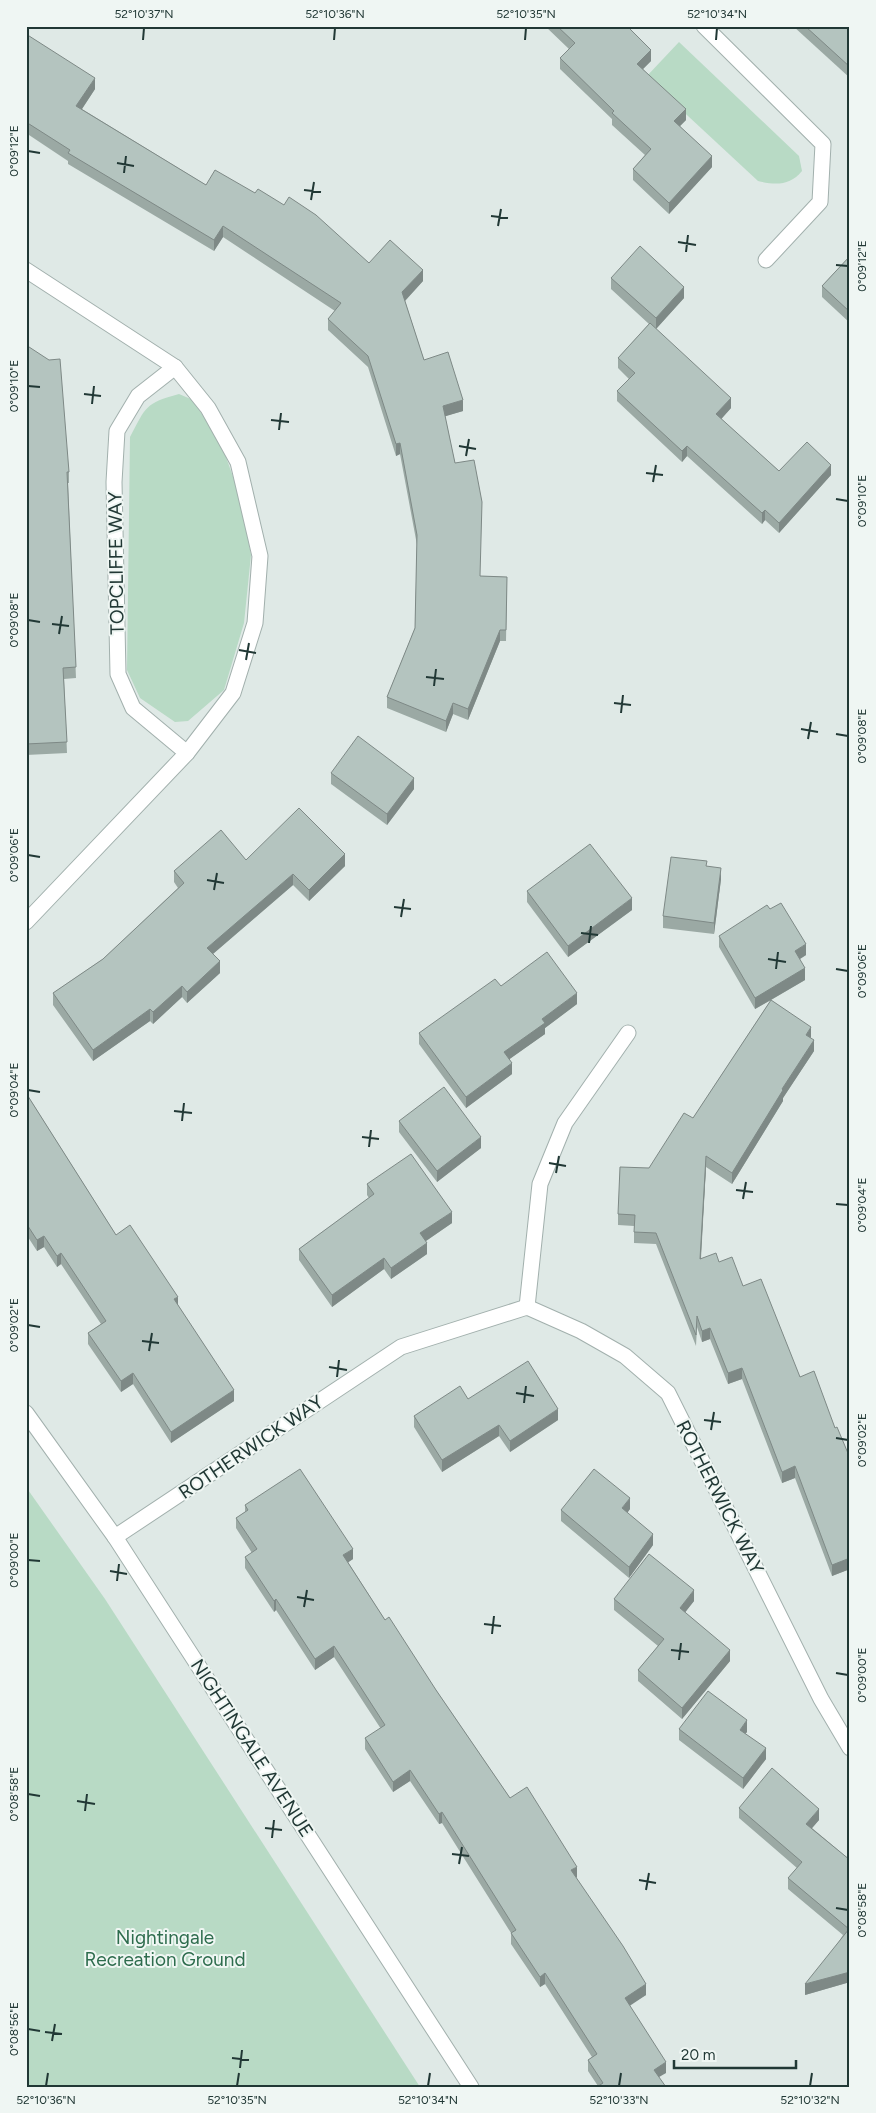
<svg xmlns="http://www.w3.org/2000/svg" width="876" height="2113" font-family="Figtree,sans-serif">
<rect width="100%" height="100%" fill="#dfe9e6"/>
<!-- green -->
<g fill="#b8dac5">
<path d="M679 42 799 156 802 171C790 186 775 185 758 181L646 77Z"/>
<path d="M179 394 193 400 222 446 241 499 251 555 244 623 224 690 188 721 175 722 140 698 127 670 130 437C146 407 145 403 179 394Z"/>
<polygon points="26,1487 105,1599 420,2087 26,2087"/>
</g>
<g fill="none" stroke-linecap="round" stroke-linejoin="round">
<!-- street casing -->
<g stroke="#a2b0ad" stroke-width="17">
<g id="street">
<polyline points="704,26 823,144 820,202 766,260"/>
<polyline points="26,270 175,367 208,408 238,462 260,556 255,623 233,693 187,753 26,922"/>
<polyline points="175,367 138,396 117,431 114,482 118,674 133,708 187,753"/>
<polyline points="527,1307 540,1184 565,1123 628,1033"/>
<polyline points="26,1413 115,1537 471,2087"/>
<polyline points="115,1537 401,1347 527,1307 581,1331 625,1356 668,1393 821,1699 850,1748"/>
</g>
</g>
<!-- street -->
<use href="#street" stroke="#fff" stroke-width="15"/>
</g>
<!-- wall -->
<g fill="#9ba9a4">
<polygon points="545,26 627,26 651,61 643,69 686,120 680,126 712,167 669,214 633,180 633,169 645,155 612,125 612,119 560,69 560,58 569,49"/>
<polygon points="793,26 850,26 850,78"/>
<polygon points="26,34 95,89 82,109 206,185 369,263 423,281 405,301 424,360 463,411 445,416 455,463 480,576 507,577 506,641 500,641 468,720 453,714 446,732 387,708 387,697 415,628 417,545 400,454 396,456 368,367 328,330 328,319 335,311 223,237 214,251 68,164 68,161 26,133"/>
<polygon points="850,256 850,323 822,297 822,286"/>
<polygon points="611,278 684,298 656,329 731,408 721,419 779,471 831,475 779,533 765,520 762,524 687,456 682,462 617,401 617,391 629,379 618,368 618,358 649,324 611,289"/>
<polygon points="26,345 69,472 69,483 68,483 76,678 64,679 67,753 26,755"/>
<polygon points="331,773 414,789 387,825 331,784"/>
<polygon points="246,860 345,866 309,901 293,885 213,954 220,973 187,1003 182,997 153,1024 150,1021 93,1061 53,1005 53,993 103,959 178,888 174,882 174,871"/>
<polygon points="707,866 721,879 714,934 663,928 663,916"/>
<polygon points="527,891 632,910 568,957 527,902"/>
<polygon points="770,909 806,955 800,959 805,980 771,1000 811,1038 814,1051 783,1098 783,1101 732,1184 706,1167 701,1259 719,1262 743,1286 800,1377 835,1428 850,1458 850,1569 832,1576 795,1478 782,1483 742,1379 728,1384 710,1339 702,1342 697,1327 696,1346 656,1244 634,1243 634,1226 618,1225 618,1214 649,1168 693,1118 771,1000 755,1009 719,947 719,936"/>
<polygon points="501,986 577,1004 545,1028 545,1034 509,1059 512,1074 466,1108 419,1044 419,1033"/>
<polygon points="26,1093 116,1235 178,1305 234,1401 171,1443 133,1384 121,1392 88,1344 88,1333 101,1324 61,1264 57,1267 44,1247 37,1251 26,1234"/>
<polygon points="399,1121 481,1148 437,1182 399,1132"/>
<polygon points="367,1184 452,1223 426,1241 427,1254 391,1279 384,1269 332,1307 299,1260 299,1249 369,1198 367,1195"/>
<polygon points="414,1416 558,1420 510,1452 499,1436 442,1472 414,1427"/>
<polygon points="245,1505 353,1559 348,1562 385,1620 436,1690 510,1798 577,1877 576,1878 646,1995 629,2005 666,2073 598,2086 588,2071 588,2060 592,2057 545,1984 540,1987 511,1944 511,1933 442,1823 439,1824 410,1781 393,1792 365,1749 365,1738 381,1729 334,1657 315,1670 276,1610 274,1612 245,1568 245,1557 252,1553 236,1528 236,1518 245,1512"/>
<polygon points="630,1509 627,1513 653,1545 629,1578 561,1521 561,1510"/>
<polygon points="614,1599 694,1601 685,1612 730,1661 682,1719 638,1681 638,1670 658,1646 614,1610"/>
<polygon points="679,1729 747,1732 745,1733 766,1759 743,1789 679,1740"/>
<polygon points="739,1808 819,1820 812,1828 850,1860 850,1982 805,1995 843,1935 788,1889 788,1878 797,1868 739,1818"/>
</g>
<!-- shaded-wall -->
<g fill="#7e8986">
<polygon points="651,50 651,61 637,75 637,64"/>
<polygon points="95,78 95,89 76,118 76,106"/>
<polygon points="686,109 686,120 674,132 674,121"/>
<polygon points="712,156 712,167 669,214 669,203"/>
<polygon points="223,226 223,237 214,251 214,240"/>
<polygon points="423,270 423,281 402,304 402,292"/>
<polygon points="684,287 684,298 656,329 656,318"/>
<polygon points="731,398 731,408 716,425 716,414"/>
<polygon points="463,400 463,411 443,417 443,406"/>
<polygon points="400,443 400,454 396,456 396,444"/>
<polygon points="687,446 687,456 682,462 682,451"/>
<polygon points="831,465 831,475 779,533 779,523"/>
<polygon points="765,510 765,520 762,524 762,513"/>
<polygon points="500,630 500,641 468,720 468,709"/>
<polygon points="453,703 453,714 446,732 446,721"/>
<polygon points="414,778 414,789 387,825 387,814"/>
<polygon points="345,854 345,866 309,901 309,890"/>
<polygon points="721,868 721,879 714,934 714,923"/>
<polygon points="293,874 293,885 207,959 207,948"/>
<polygon points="632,898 632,910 568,957 568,946"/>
<polygon points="806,944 806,955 795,962 795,951"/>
<polygon points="220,961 220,973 187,1003 187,992"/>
<polygon points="805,968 805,980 755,1009 755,998"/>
<polygon points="182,986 182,997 153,1024 153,1012"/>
<polygon points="577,993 577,1004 545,1028 545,1034 504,1063 504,1052 542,1019"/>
<polygon points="150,1009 150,1021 93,1061 93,1050"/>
<polygon points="811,1027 811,1038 806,1035"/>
<polygon points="814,1040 814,1051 783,1098 783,1101 732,1184 732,1173 782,1089"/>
<polygon points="512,1063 512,1074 466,1108 466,1097"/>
<polygon points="481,1137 481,1148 437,1182 437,1171"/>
<polygon points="706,1156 706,1167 700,1270 700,1259"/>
<polygon points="452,1212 452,1223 420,1245 420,1233"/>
<polygon points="44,1236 44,1247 37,1251 37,1240"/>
<polygon points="427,1243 427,1254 391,1279 391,1268"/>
<polygon points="61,1253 61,1264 57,1267 57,1256"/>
<polygon points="384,1258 384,1269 332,1307 332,1295"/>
<polygon points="178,1297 178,1308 174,1299"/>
<polygon points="710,1328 710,1339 702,1342 702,1331"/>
<polygon points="742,1368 742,1379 728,1384 728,1373"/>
<polygon points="133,1373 133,1384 121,1392 121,1381"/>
<polygon points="234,1390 234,1401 171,1443 171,1432"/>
<polygon points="558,1409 558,1420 510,1452 510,1441"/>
<polygon points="499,1425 499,1436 442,1472 442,1460"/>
<polygon points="795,1466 795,1478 782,1483 782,1472"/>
<polygon points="630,1498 630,1509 622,1520 622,1508"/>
<polygon points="653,1534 653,1545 629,1578 629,1567"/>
<polygon points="353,1549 353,1559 343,1566 343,1555"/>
<polygon points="850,1558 850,1569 832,1576 832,1565"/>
<polygon points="694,1590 694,1601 680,1619 680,1608"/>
<polygon points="276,1599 276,1610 274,1612 274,1601"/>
<polygon points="334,1646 334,1657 315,1670 315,1659"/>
<polygon points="730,1650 730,1661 682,1719 682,1708"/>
<polygon points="747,1720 747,1732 740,1741 740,1730"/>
<polygon points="766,1748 766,1759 743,1789 743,1778"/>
<polygon points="410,1770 410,1781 393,1792 393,1782"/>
<polygon points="819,1809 819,1820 806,1835 806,1824"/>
<polygon points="442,1812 442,1823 439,1824 439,1814"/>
<polygon points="577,1867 577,1877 571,1881 571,1870"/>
<polygon points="850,1972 850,1982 805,1995 805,1984"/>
<polygon points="545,1973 545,1984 540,1987 540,1977"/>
<polygon points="646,1984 646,1995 625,2009 625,1998"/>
<polygon points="666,2062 666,2073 654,2080 654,2070"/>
</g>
<!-- building -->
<g fill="#b4c4bf" stroke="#7e8986">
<polygon points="557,26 627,26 651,50 637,64 686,109 674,121 712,156 669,203 633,169 651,149 612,113 614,111 560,58 575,43"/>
<polygon points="805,26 850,26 850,67"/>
<polygon points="26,34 95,78 76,106 206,185 215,170 255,193 258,189 284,205 289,197 316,215 369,263 390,240 423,270 402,292 424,360 448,352 463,400 443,406 455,463 474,460 482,502 480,576 507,577 506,630 500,630 468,709 453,703 446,721 387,697 415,628 417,535 400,443 396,444 368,356 328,319 341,303 223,226 214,240 68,153 70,150 26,122"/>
<polygon points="640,246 684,287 656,318 611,278"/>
<polygon points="850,256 850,312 822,286"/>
<polygon points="650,323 731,398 716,414 779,471 807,442 831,465 779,523 765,510 762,513 687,446 682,451 617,391 635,373 618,358"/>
<polygon points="26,345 49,360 60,359 69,472 67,472 76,667 63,668 67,742 26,744"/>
<polygon points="358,736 414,778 387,814 331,773"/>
<polygon points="299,808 345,854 309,890 293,874 207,948 220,961 187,992 182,986 153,1012 150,1009 93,1050 53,993 103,959 184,883 174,871 221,830 246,860"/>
<polygon points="590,844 632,898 568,946 527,891"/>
<polygon points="671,857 707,861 706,866 721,868 714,923 663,916"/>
<polygon points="781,903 806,944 795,951 805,968 755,998 719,936 767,905 770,909"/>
<polygon points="547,952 577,993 542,1019 545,1023 504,1052 512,1063 466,1097 419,1033 495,979 501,986"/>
<polygon points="771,1000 811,1027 806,1035 814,1040 782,1089 783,1090 732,1173 706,1156 700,1259 716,1253 719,1262 732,1257 743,1286 761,1279 800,1377 814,1371 835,1428 837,1427 850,1458 850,1558 832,1565 795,1466 782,1472 742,1368 728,1373 710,1328 702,1331 697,1316 696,1335 656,1233 634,1232 635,1215 618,1214 620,1167 649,1168 684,1113 693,1118"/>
<polygon points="444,1087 481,1137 437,1171 399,1121"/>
<polygon points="26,1093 116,1235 130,1225 178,1297 174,1299 234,1390 171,1432 133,1373 121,1381 88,1333 106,1321 61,1253 57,1256 44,1236 37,1240 26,1223"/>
<polygon points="411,1154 452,1212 420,1233 427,1243 391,1268 384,1258 332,1295 299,1249 374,1194 367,1184"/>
<polygon points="528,1361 558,1409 510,1441 499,1425 442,1460 414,1416 460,1386 468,1399"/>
<polygon points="300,1469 353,1549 343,1555 385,1620 389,1617 436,1690 510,1798 527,1787 577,1867 571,1870 623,1946 646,1984 625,1998 666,2062 654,2070 666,2087 597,2087 603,2083 588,2060 597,2054 545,1973 540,1977 511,1933 516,1930 442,1812 439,1814 410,1770 393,1782 365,1738 385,1725 334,1646 315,1659 276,1599 274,1601 245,1557 257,1549 236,1518 248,1510 245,1505"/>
<polygon points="594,1469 630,1498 622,1508 653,1534 629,1567 561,1510"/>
<polygon points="649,1554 694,1590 680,1608 730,1650 682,1708 638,1670 664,1639 614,1599"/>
<polygon points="708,1691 747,1720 740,1730 766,1748 743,1778 679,1729"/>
<polygon points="772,1768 819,1809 806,1824 850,1860 850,1972 805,1984 849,1929 788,1878 802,1862 739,1808"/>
</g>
<!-- ticks -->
<path fill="none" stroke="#213835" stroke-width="2" d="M143 40 144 28M334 40 335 28M525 40 526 28M716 40 717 28M28 151 40 153M117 163 134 166M124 173 126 156M304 190 321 192M311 200 314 182M491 216 508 218M498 226 501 209M678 242 696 245M686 252 688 235M836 265 848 266M28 386 40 387M84 394 101 396M92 404 94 386M271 420 289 422M279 430 281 413M459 446 476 449M466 456 469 439M646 473 663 475M653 482 656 465M836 499 848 501M28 620 40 622M52 624 69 626M59 634 62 616M239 650 256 653M246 660 249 643M426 677 444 679M434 686 436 669M614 703 631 705M621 713 623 695M801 729 818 732M836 734 848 736M808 739 811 722M28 855 40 857M207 880 224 883M214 890 217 873M394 907 411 909M401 917 404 899M581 933 598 935M589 943 591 926M768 959 786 962M776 969 778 952M836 969 848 971M28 1090 40 1092M174 1111 192 1113M182 1121 184 1103M362 1137 379 1139M369 1147 371 1130M549 1163 566 1166M556 1173 559 1156M736 1190 753 1192M743 1199 746 1182M836 1204 848 1205M28 1325 40 1327M142 1341 159 1343M149 1351 152 1333M329 1367 347 1370M337 1377 339 1360M516 1393 534 1396M524 1403 526 1386M704 1420 721 1422M711 1430 714 1412M836 1438 848 1440M28 1560 40 1561M110 1571 127 1574M117 1581 119 1564M297 1597 314 1600M304 1607 307 1590M484 1624 501 1626M492 1634 494 1616M671 1650 689 1652M679 1660 681 1643M836 1673 848 1675M28 1794 40 1796M77 1801 95 1804M85 1811 87 1794M265 1828 282 1830M272 1838 274 1820M452 1854 469 1856M459 1864 462 1847M639 1880 656 1883M646 1890 649 1873M836 1908 848 1910M28 2029 40 2031M45 2032 62 2034M52 2041 55 2024M232 2058 249 2060M240 2068 242 2050M46 2086 48 2073M237 2086 239 2073M428 2086 430 2073M619 2086 621 2073M810 2086 812 2073"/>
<g text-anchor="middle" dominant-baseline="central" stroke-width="4" stroke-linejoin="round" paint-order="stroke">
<!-- street labels -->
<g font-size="19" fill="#213835" stroke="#eff6f3">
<text transform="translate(116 563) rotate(-91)">TOPCLIFFE WAY</text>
<text transform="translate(251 1447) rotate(-34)">ROTHERWICK WAY</text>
<text transform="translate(720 1497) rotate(63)">ROTHERWICK WAY</text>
<text transform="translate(252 1748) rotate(57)">NIGHTINGALE AVENUE</text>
</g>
<!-- park labels -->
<g font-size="19" fill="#2d6c4d" stroke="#eff6f3">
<text x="165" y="1937">Nightingale<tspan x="165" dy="22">Recreation Ground</tspan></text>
</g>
</g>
<!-- border -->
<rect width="876" height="2113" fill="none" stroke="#eff6f3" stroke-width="55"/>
<!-- scale -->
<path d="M674 2060v8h122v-8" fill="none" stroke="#213835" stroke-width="2.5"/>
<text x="681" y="2060" font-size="15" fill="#213835" stroke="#eff6f3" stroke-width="4" paint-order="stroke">20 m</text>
<rect x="28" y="28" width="820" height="2058" fill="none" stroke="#213835" stroke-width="2"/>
<g font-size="12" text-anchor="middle" fill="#213835">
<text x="144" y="18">52°10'37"N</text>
<text x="335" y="18">52°10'36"N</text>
<text x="526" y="18">52°10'35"N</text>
<text x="717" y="18">52°10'34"N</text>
<text transform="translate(14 151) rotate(-90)" y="4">0°09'12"E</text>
<text transform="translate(862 266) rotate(-90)" y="4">0°09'12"E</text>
<text transform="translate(14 386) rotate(-90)" y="4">0°09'10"E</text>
<text transform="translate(862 501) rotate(-90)" y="4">0°09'10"E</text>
<text transform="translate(14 620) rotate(-90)" y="4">0°09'08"E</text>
<text transform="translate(862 736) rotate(-90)" y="4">0°09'08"E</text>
<text transform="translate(14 855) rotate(-90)" y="4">0°09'06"E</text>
<text transform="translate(862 971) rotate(-90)" y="4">0°09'06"E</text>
<text transform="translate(14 1090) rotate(-90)" y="4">0°09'04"E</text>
<text transform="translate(862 1205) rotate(-90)" y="4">0°09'04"E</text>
<text transform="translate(14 1325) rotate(-90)" y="4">0°09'02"E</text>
<text transform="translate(862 1440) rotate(-90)" y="4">0°09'02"E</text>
<text transform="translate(14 1560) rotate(-90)" y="4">0°09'00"E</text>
<text transform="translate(862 1675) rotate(-90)" y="4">0°09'00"E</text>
<text transform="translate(14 1794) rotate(-90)" y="4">0°08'58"E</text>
<text transform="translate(862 1910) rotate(-90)" y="4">0°08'58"E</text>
<text transform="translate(14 2029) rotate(-90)" y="4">0°08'56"E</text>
<text x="46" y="2104">52°10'36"N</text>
<text x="237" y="2104">52°10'35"N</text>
<text x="428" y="2104">52°10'34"N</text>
<text x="619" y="2104">52°10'33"N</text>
<text x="810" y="2104">52°10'32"N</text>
</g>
</svg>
